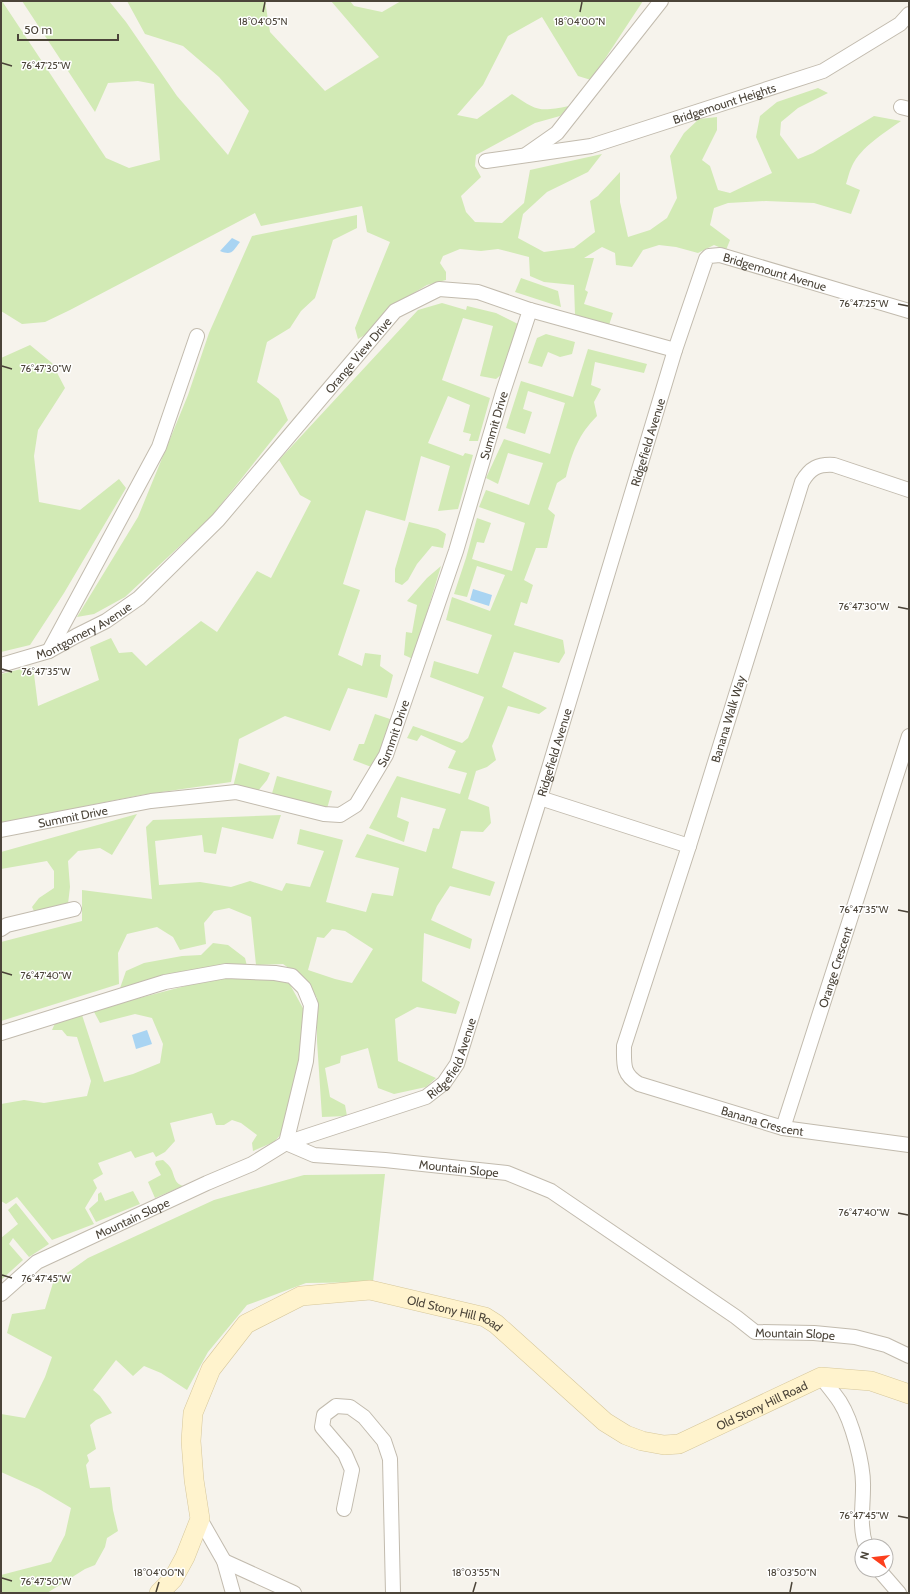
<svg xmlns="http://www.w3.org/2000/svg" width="910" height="1594" font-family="Cabin,sans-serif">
<rect width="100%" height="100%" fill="#f6f3ec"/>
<!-- green -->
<g fill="#d2eab5" fill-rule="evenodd">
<path d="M1 1H2L106 158 129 168 160 160 154 84 138 81 108 83 95 112 22 1H109L126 22 177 96 228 155 249 111 219 77 183 46 145 34 127 1H265L270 32 325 91 379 57 331 1H350L354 6 382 12 401 1H643L591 80 578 76 542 17 508 36 483 85 457 115 477 119 512 94C537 111 539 112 569 106L560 116 535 123 476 155 475 166 481 177 461 196 466 212 475 222 502 223 524 203 530 170 602 154 588 172 547 192 523 214 518 238 544 252 574 248 595 232 590 201 598 196 620 172V202L628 237 650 230 667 218 677 198 670 156 684 133 699 119 717 117V130L702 160 710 166 718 190 730 193 772 173 756 137 760 116 777 102 818 88 828 93 798 108 781 122 780 135 798 159 813 153 874 116 901 121C884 133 861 147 852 166 849 172 848 178 846 184L860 190 851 214 814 203 766 201 728 203 714 208 710 225 730 240 726 250 714 245 698 253 676 247 659 245 643 250 632 267 616 265 615 253 602 247 584 258H594L585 290 588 292 584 304 613 313 609 325 575 315 574 285 544 282 530 276 529 257 498 249 481 251 460 249 443 256 440 263 446 272V280L427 285 392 306 370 332 358 339 355 328 390 242 367 232 362 206 261 226 255 213 70 310 45 322 22 324 1 311Z"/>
<polygon points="357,215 357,228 333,240 315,298 301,311 290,328 267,342 257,382 279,399 288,420 211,517 125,597 94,614 77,617 138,517 188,395 209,333 252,236"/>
<polygon points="521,278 558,291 561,307 515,292"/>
<polygon points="442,303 466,310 467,306 496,313 518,324 502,374 496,379 480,376 493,326 463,318 442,380 490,398 478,441 469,441 471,434 463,432 470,405 448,396 428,443 463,456 465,453 473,455 458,509 438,511 450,466 421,456 405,521 366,510 343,584 360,590 338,655 362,666 365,653 381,655 380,666 393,675 387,698 348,688 330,731 285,716 239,739 231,782 141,795 1,823 1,674 33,666 38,706 99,680 90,647 111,638 119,653 132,652 146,666 201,621 217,632 257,571 271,578 311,501 300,495 279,460 418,310"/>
<polygon points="546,334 575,342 572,354 560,357 548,352 542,367 528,363 537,338"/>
<polygon points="30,345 52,363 65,388 38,430 34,456 39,502 80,510 119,479 126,488 64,593 30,645 1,652 1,358"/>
<path d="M588 349 647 364 644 373 595 362 591 385 601 389 594 402 597 416C579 434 572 452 566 477L557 483 548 509 555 515 547 548H536L524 580 533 585 527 604 521 602 514 625 563 640 565 653 559 663 514 652 502 687 547 708 539 714 508 706 492 746 496 760 487 767 476 771 468 799 489 807 491 823 483 832 461 831 452 868 495 882 490 896 450 886 437 906 431 920 472 939 470 949 424 933 422 981 460 1002 456 1014 417 1007 395 1019 398 1061 436 1078 426 1087 394 1094 378 1088 368 1048 341 1056 340 1063 325 1068 330 1097 345 1105 347 1116 322 1117 317 1041V998L306 980 283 964 256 965 251 917 229 908 214 911 204 923 206 944 180 950 173 937 157 927 127 934 118 953 119 984 1 1021V942L82 921V890L152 899 146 827 153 820 281 815 273 839 222 827 216 854 204 852 202 835 155 841 159 885 200 882 231 887 250 881 282 891 286 883 310 887 324 851 297 844 300 829 343 840 326 902 366 912 372 893 393 896 399 868 355 857 367 834 426 852 433 828 439 829 446 809 401 797 397 817 409 822 404 842 369 828 397 776 460 794 467 773 448 768 456 751 421 735 417 741 407 738 413 726 462 743 468 738 484 697 430 677 434 661 478 674 492 635 446 620 452 597 490 611 505 575 477 566 467 597 454 594 466 558 477 518 491 523 484 543 477 542 472 559 512 571 525 523 479 507 486 490 529 505 543 463 508 453 498 484 486 478 504 439 550 454 565 403 528 391 523 409 532 412 525 434 506 428 521 381 573 397ZM332 929 345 931 373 949 352 983 335 979 308 970 317 937 324 938Z"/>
<polygon points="409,522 438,529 446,534 443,548 432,546 417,564 408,580 402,585 395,582 395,569"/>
<polygon points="441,566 413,659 404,655 406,632 412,633 417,605 407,601 427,578"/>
<polygon points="375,714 393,720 374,768 353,760 359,744 364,744"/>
<polygon points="239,763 270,773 267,780 258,791 233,787"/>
<polygon points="277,776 332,791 326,812 271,797"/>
<polygon points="137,814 112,855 100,848 78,851 68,861 70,887 68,904 35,913 32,907 39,898 54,888 54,871 47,861 1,869 1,852"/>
<polygon points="213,943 228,945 245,958 247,966 119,991 126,971 144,963 182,956 201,955"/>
<polygon points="224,976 261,977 288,981 304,1010 300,1070 283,1132 274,1142 253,1151 252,1143 257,1135 241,1123 232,1120 224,1125 216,1125 212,1113 170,1123 175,1141 165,1152 156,1157 153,1152 135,1158 131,1151 98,1163 103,1174 93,1180 97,1188 85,1208 94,1224 52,1240 17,1197 6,1204 1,1201 1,1104 24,1100 44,1103 87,1096 91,1081 77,1037 67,1036 62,1030 52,1030 56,1021 82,1015 104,1082 133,1074 160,1063 163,1044 152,1018 135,1014 100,1023 93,1010"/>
<path d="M163 1160C165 1162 168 1164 170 1167 175 1174 173 1183 183 1186L155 1198 148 1182 161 1175 155 1164 156 1161Z"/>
<polygon points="385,1174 373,1282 306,1283 247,1305 208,1352 187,1390 161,1373 144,1366 133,1376 116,1360 93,1390 100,1396 112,1413 96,1420 90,1425 96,1449 87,1455 89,1461 86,1465 90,1488 110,1487 113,1510 118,1531 107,1538 105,1547 95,1565 85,1569 47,1593 1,1593 1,1575 51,1562 65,1535 71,1508 39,1489 1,1472 1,1414 25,1418 45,1377 52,1357 7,1333 12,1314 45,1309 53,1283 88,1258 214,1200 304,1175"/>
<polygon points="133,1191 140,1204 96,1222 89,1209 98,1201 98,1194 101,1192 105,1201"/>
<polygon points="16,1203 49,1244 29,1257 13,1238 9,1244 23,1260 1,1280 1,1238 18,1224 8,1210"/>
</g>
<!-- water -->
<g fill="#a9d4f2">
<path d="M232 238 240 242C233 251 232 256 220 251Z"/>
<polygon points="473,589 492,595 489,606 470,600"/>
<polygon points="147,1030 152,1044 136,1049 132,1035"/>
</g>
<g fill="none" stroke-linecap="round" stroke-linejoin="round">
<!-- street casing -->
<g stroke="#c2bbae" stroke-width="16">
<g id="street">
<polyline points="901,107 909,109"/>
<polyline points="527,154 557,133 661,1"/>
<path id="s1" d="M486 161 591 146 823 71 900 24 909 14"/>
<path id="s2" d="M909 490 834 465C818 464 810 468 802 482L689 846 624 1046C624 1064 622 1074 639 1084L783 1128 909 1145"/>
<polyline points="49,651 159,447 197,336"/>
<path id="s3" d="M1 665 49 651 76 636 106 621 139 598 218 520 395 311 439 289 478 292 530 310 675 350"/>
<polyline points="540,798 689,846"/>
<path id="s4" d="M1 830 151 801 236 792 324 814 340 815 356 805 386 755 456 551 503 392 530 310"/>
<polyline points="1,929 7,925 74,909"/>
<polyline points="1,1033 165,982 226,971 275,973 292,976 304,988 311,1005 306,1061 286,1143"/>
<path id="s5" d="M783 1128 909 736"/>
<path id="s6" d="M286 1143 314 1155 385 1160 507 1173 551 1191 736 1317 755 1332 814 1333 855 1337 886 1345 909 1356"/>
<path id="s7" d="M1 1294 37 1262 207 1183 252 1164 286 1143 426 1097 444 1083 457 1064 540 798 675 350 706 259 709 256 720 255 909 311"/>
<path d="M821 1377C827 1385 834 1393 840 1402 852 1421 864 1465 863 1488 863 1508 859 1527 866 1546"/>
<polyline points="344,1509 352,1470 345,1454 322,1427 324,1415 336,1406 350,1407 364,1417 384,1441 390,1459 393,1593"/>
<polyline points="200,1519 224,1561 233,1593"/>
<polyline points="224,1561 294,1593"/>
<polyline points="879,1570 899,1593"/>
</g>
</g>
<!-- secondary casing -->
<g stroke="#d6c79b" stroke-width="20">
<g id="secondary">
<path id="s8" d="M159 1593 173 1579 185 1557 200 1519 194 1480 191 1441 193 1413 211 1369 246 1324 301 1296 370 1290 485 1317 496 1324 605 1422 626 1435 642 1441 664 1445 679 1444 821 1377 871 1381 909 1394"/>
</g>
</g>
<!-- street -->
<use href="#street" stroke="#fff" stroke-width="14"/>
<!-- secondary -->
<use href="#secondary" stroke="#fff3cd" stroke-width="19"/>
</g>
<!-- ticks -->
<path fill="none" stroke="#4b4439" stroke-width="1.5" d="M263 12 265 2M580 12 582 2M2 63 12 66M898 304 908 306M2 366 12 369M898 607 908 609M2 669 12 672M898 910 908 912M2 972 12 975M898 1213 908 1215M2 1275 12 1278M898 1516 908 1518M2 1578 12 1581M156 1592 159 1582M473 1592 476 1582M790 1592 792 1582"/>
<g text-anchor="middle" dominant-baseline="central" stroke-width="3" stroke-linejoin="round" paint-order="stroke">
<!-- street labels -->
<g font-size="12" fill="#4b4439" stroke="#fff">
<text stroke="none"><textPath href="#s1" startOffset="246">Bridgemount Heights</textPath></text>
<text stroke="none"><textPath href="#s7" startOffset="1433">Bridgemount Avenue</textPath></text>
<text stroke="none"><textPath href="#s3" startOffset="482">Orange View Drive</textPath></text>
<text stroke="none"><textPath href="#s4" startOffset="769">Summit Drive</textPath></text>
<text stroke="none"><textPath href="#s7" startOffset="1168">Ridgefield Avenue</textPath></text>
<text stroke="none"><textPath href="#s3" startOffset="90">Montgomery Avenue</textPath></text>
<text transform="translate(728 719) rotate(-73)">Banana Walk Way</text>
<text stroke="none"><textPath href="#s4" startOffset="445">Summit Drive</textPath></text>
<text stroke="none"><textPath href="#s7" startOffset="844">Ridgefield Avenue</textPath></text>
<text stroke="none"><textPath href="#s4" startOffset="73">Summit Drive</textPath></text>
<text stroke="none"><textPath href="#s5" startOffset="169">Orange Crescent</textPath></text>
<text stroke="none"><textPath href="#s7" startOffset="520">Ridgefield Avenue</textPath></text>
<text stroke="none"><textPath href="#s2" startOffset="882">Banana Crescent</textPath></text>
<text stroke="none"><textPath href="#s6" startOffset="176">Mountain Slope</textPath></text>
<text stroke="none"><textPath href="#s7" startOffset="153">Mountain Slope</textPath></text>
<text stroke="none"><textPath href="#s8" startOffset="516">Old Stony Hill Road</textPath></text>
<text stroke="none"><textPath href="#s6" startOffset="560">Mountain Slope</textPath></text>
<text stroke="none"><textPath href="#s8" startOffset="876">Old Stony Hill Road</textPath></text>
</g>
</g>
<g font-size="10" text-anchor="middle" fill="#4b4439" stroke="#fff" stroke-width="3" stroke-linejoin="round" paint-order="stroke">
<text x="263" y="25">18°04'05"N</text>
<text x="580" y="25">18°04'00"N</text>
<text x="46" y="69">76°47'25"W</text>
<text x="864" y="307">76°47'25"W</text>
<text x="46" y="372">76°47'30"W</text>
<text x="864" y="610">76°47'30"W</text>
<text x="46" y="675">76°47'35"W</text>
<text x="864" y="913">76°47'35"W</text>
<text x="46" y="979">76°47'40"W</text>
<text x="864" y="1216">76°47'40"W</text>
<text x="46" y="1282">76°47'45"W</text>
<text x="864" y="1519">76°47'45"W</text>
<text x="159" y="1576">18°04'00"N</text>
<text x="476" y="1576">18°03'55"N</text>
<text x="792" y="1576">18°03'50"N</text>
<text x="46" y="1585">76°47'50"W</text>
</g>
<!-- border -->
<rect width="910" height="1594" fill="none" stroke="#4b4439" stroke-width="4"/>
<!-- north arrow -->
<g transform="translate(874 1558) rotate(285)"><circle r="19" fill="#ffffff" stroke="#b7b4b0"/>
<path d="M0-3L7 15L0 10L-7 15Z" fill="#fc3f1d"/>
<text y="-6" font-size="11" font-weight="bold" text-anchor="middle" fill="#4b4439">N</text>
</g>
<!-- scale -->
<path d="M18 34v6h100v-6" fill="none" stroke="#4b4439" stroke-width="2"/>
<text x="24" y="34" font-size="12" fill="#4b4439" stroke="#ffffff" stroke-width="3" paint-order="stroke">50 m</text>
</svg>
